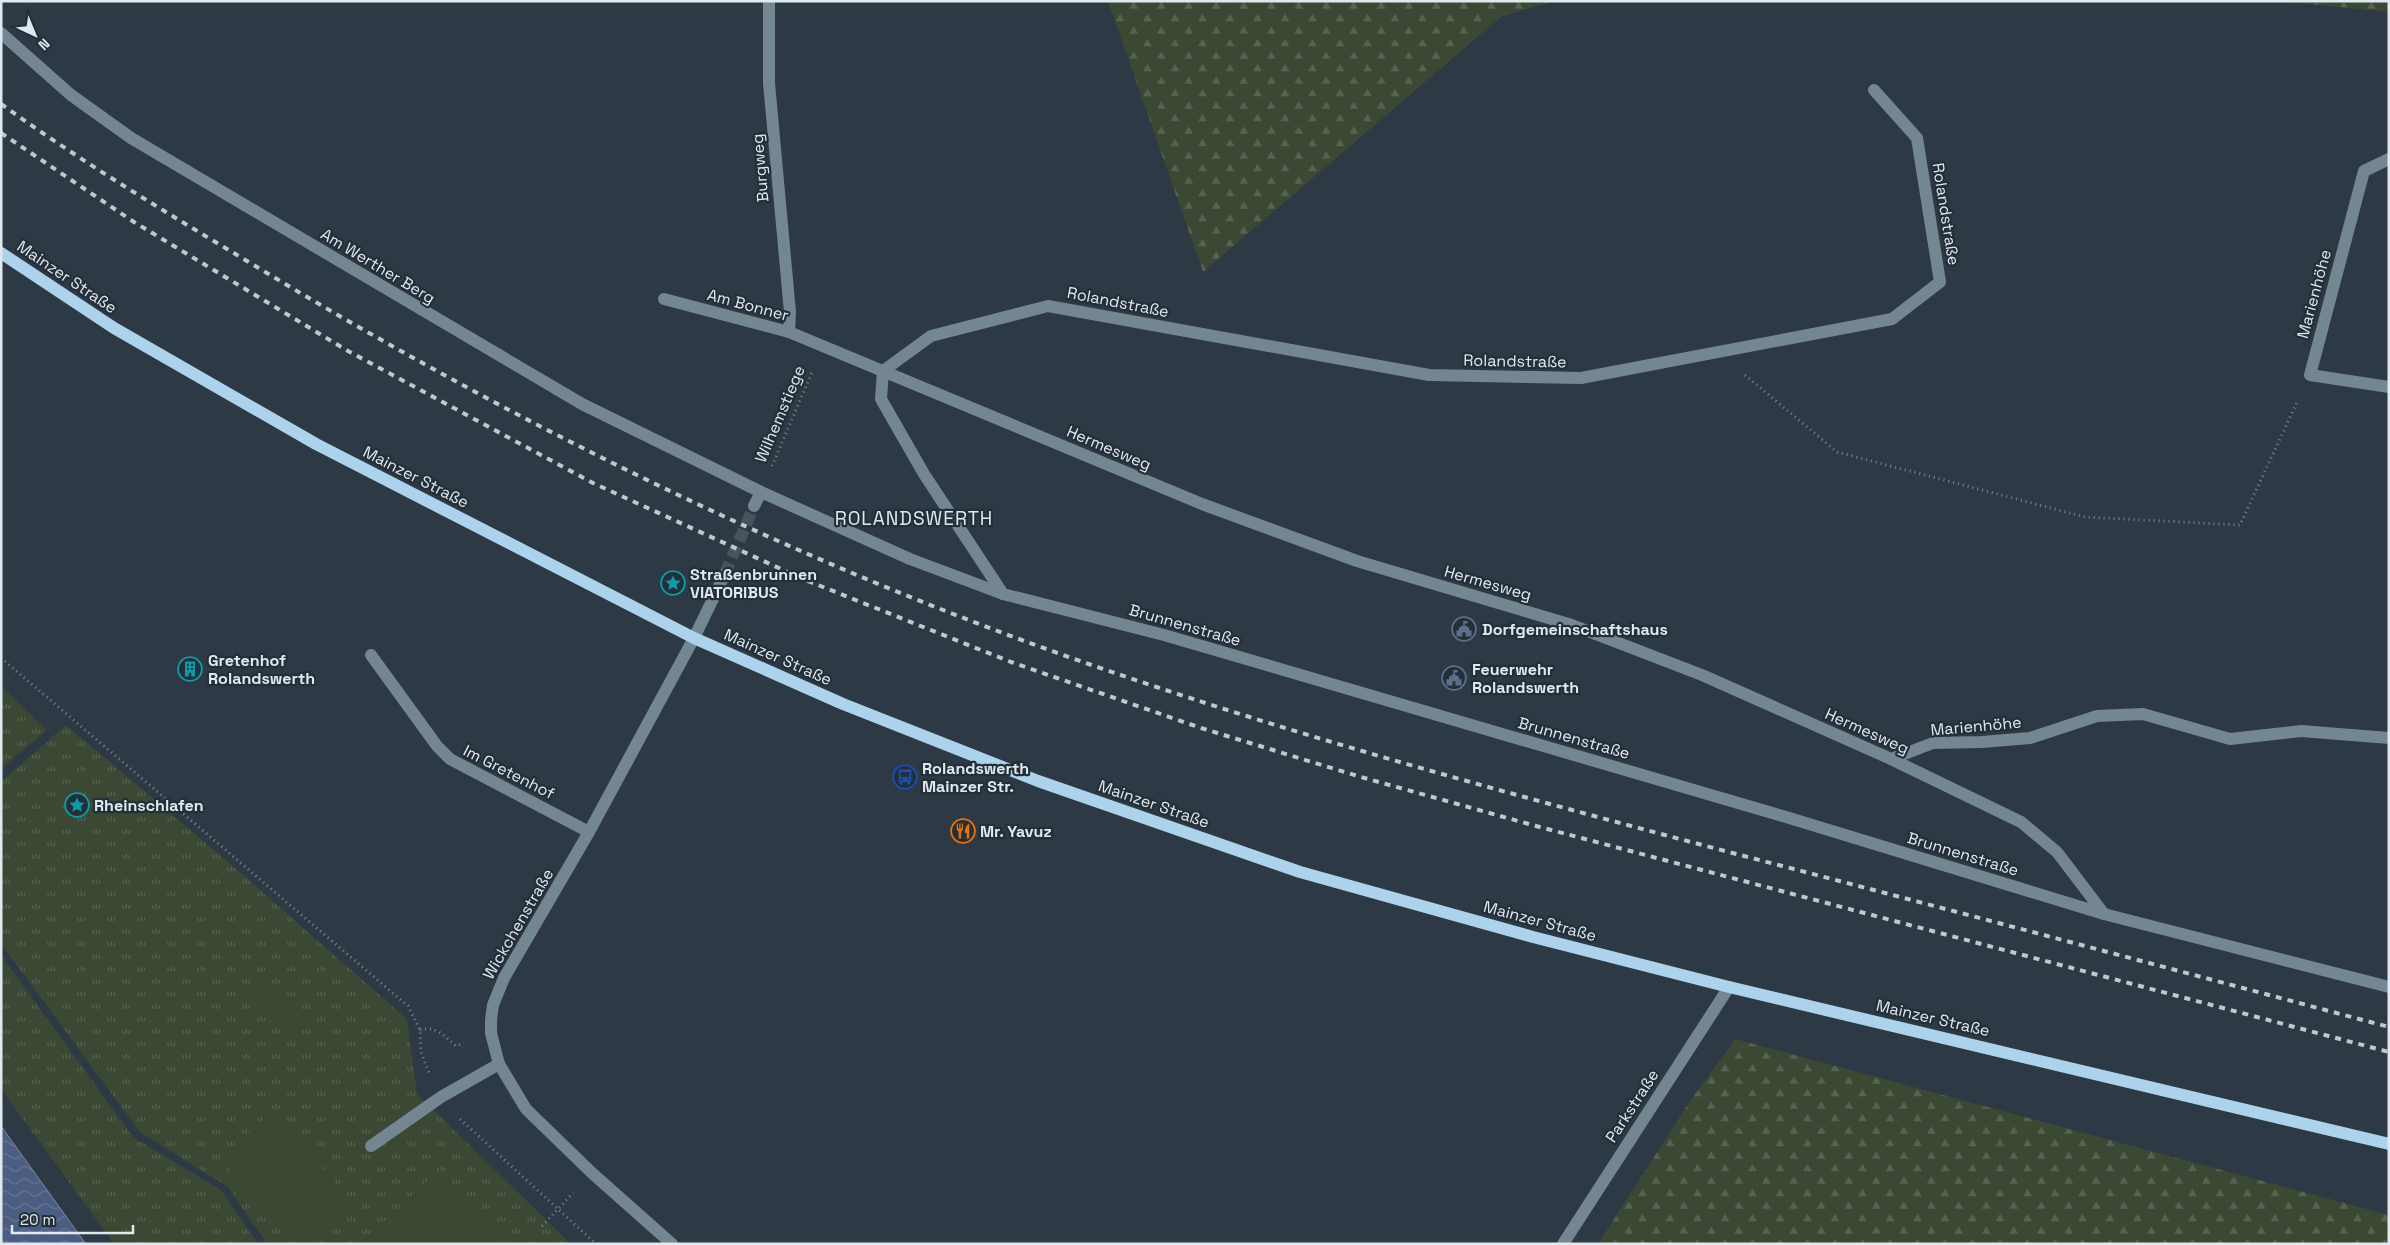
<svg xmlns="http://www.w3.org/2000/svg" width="2390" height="1245" font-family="'Space Grotesk',sans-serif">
<defs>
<pattern id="grass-tufts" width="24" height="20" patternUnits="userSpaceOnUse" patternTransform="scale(1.25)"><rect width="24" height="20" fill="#3b4833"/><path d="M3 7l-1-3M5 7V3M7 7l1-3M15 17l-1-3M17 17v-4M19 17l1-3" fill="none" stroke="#576251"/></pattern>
<pattern id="forest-firs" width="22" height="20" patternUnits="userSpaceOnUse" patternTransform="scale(1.25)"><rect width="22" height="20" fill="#3b4833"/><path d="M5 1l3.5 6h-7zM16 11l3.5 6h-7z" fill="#576251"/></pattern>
<pattern id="water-waves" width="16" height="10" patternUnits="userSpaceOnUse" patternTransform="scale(1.25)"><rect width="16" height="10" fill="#4c5d82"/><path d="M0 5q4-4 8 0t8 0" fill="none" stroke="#667494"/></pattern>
</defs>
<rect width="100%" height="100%" fill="#2d3944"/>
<!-- grass -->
<g fill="url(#grass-tufts)">
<polygon points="1,686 47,730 1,769"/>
<polygon points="66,725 227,861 407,1019 417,1094 571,1244 267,1244 228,1187 140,1132 1,944 1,782"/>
<polygon points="1,955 133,1137 221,1190 258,1244 114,1244 1,1089"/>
</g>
<!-- forest -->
<g fill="url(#forest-firs)">
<polygon points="1108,1 1555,1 1502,16 1203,272"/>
<polygon points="2279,1 2389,1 2389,12"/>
<polygon points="1735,1039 2389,1215 2389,1244 1598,1244 1688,1104"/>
</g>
<!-- park -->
<g fill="#3b4833">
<polygon points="262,979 309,1020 292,1039 245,998"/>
<polygon points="271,1112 351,1200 303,1244 297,1244 220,1159"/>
<polygon points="437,1172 504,1244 360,1244"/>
</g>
<!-- water -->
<polygon fill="url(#water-waves)" stroke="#7987a3" points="1,1126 83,1240 86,1244 1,1244"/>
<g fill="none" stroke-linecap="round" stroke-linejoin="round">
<!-- minor-tunnel -->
<polyline stroke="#48535e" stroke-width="12" stroke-dasharray="12 6" stroke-linecap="butt" points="725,574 754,506"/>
<!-- path -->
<g stroke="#7b858f" stroke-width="3" stroke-dasharray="1 4" stroke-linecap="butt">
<polyline points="1745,375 1837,452 2085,517 2240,525 2298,400"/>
<polyline points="772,466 813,370"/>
<polyline points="1,658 408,1006 420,1030 421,1052 429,1073"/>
<path d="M420 1030C436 1025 444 1036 456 1046L464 1043"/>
<polyline points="460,1119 596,1244"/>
<polyline points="542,1226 573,1193"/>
</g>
<!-- minor -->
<g stroke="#738692" stroke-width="12">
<polyline points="769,1 769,83 790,312 789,332"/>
<polyline points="1,33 71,95 131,138 582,404 761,492 910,559 1003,594 1164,635 1786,817 2104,914 2389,987"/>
<polyline points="2389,159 2364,171 2310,375 2389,387"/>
<polyline points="664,299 789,332 1202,504 1357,561 1572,625 1702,675 1891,759 2021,822 2057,852 2104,914"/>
<polyline points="754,506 761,492"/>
<polyline points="1003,594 924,474 881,399 883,371 931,336 1048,306 1429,375 1581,378 1892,319 1940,282 1917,138 1874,90"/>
<polyline points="371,655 437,746 450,759 589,832"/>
<polyline points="1891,759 1933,743 1982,742 2030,738 2097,716 2143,714 2230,739 2301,731 2389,738"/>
<polyline points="371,1146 441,1097 499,1064"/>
<polyline points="672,1244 592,1173 526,1109 499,1064 491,1033 491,1020 493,1005 504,978 589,832 694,638 725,574"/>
<polyline points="1563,1244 1729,987"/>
</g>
<!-- major -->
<polyline stroke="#add3ec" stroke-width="12" points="1,253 114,328 316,444 694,638 843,704 1038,781 1300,872 1533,937 1729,987 2389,1144"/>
<!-- rail -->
<g stroke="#bfc7cf" stroke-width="4" stroke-dasharray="6 6" stroke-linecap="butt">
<path d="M1 104C82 162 167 213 252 264 496 412 751 540 1019 639 1250 724 1488 788 1725 851 1947 909 2168 968 2389 1027"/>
<polyline points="1,133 134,222 348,351 593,483 803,579 1011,662 1201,728 1361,777 1536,826 2389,1052"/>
</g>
</g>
<!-- icons -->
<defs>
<g id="sight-ring" transform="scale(1.25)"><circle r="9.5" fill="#232f39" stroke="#0f9aa8" stroke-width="1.5"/><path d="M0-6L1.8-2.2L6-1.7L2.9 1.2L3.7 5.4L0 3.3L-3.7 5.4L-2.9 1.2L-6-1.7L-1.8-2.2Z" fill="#0f9aa8"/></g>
<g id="civic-ring" transform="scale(1.25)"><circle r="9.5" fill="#232f39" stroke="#5c6f8a" stroke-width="1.5"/><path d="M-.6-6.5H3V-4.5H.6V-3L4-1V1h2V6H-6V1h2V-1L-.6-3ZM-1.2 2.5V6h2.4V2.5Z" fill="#5c6f8a"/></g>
<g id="building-ring" transform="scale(1.25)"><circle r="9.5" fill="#232f39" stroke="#0f9aa8" stroke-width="1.5"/><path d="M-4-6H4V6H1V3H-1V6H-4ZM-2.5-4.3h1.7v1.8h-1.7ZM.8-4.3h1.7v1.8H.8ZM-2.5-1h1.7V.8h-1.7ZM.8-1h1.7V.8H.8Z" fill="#0f9aa8"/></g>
<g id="bus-ring" transform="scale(1.25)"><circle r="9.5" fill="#232f39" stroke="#1a4fb4" stroke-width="1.5"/><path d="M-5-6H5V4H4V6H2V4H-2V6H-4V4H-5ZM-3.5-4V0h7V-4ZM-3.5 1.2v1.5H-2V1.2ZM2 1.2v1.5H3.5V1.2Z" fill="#1a4fb4"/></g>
<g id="restaurant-ring" transform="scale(1.25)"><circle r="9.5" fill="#232f39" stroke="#e8710a" stroke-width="1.5"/><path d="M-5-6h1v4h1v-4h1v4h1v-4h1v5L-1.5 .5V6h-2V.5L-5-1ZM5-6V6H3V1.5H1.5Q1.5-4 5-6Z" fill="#e8710a"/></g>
</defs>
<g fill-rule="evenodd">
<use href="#sight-ring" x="673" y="583"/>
<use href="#civic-ring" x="1464" y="629"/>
<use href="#building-ring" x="190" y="669"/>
<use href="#civic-ring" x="1454" y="678"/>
<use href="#bus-ring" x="905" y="777"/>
<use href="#sight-ring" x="77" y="805"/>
<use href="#restaurant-ring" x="963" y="831"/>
</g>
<g text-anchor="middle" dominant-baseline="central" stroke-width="4.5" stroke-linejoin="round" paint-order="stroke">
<!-- street labels -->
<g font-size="16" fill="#e1e9f0" stroke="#232f39">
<text transform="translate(760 168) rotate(-95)">Burgweg</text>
<text transform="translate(1946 214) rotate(81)">Rolandstraße</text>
<text transform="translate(378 266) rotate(31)">Am Werther Berg</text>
<text transform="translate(67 277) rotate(34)">Mainzer Straße</text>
<text transform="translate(2314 294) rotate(-75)">Marienhöhe</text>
<text transform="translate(1118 302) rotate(11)">Rolandstraße</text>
<text transform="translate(748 305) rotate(15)">Am Bonner</text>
<text transform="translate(1515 361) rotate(1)">Rolandstraße</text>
<text transform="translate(780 414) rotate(-67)">Wilhemstiege</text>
<text transform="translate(1109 448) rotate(23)">Hermesweg</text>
<text transform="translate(416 477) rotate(27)">Mainzer Straße</text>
<text transform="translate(1488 583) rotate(16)">Hermesweg</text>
<text transform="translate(1185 625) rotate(16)">Brunnenstraße</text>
<text transform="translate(778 657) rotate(24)">Mainzer Straße</text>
<text transform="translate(1976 726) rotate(-5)">Marienhöhe</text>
<text transform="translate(1867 731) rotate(24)">Hermesweg</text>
<text transform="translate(1574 738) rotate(16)">Brunnenstraße</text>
<text transform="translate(509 772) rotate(27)">Im Gretenhof</text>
<text transform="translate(1154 804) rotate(19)">Mainzer Straße</text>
<text transform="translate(1963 854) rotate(17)">Brunnenstraße</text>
<text transform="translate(1540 921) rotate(15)">Mainzer Straße</text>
<text transform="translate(518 924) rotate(-60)">Wickchenstraße</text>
<text transform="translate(1933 1018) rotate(13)">Mainzer Straße</text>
<text transform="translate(1632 1106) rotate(-57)">Parkstraße</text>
</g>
<!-- poi labels -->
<g font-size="16" font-weight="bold" fill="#e1e9f0" stroke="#232f39" text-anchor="start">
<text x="690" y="574">Straßenbrunnen<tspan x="690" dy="18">VIATORIBUS</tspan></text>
<text x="1482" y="629">Dorfgemeinschaftshaus</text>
<text x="208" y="660">Gretenhof<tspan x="208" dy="18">Rolandswerth</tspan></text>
<text x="1472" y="669">Feuerwehr<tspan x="1472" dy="18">Rolandswerth</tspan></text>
<text x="922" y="768">Rolandswerth<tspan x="922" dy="18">Mainzer Str.</tspan></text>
<text x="94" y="805">Rheinschlafen</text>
<text x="980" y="831">Mr. Yavuz</text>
</g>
<!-- quarter labels -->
<g font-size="19" letter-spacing="1" fill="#e1e9f0" stroke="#232f39">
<text x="914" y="518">ROLANDSWERTH</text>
</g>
</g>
<!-- border -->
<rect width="2390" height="1245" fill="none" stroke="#e1e9f0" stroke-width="5"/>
<!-- north arrow -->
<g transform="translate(35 35) rotate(136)" stroke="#232f39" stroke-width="4" paint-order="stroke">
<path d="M0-4L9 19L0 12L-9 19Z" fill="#e1e9f0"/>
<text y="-8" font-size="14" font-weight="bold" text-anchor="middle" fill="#e1e9f0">N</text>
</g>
<!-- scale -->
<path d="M12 1225v8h121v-8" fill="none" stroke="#e1e9f0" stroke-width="2.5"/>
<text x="20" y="1225" font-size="15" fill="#e1e9f0" stroke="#232f39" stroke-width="4" paint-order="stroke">20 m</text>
</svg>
